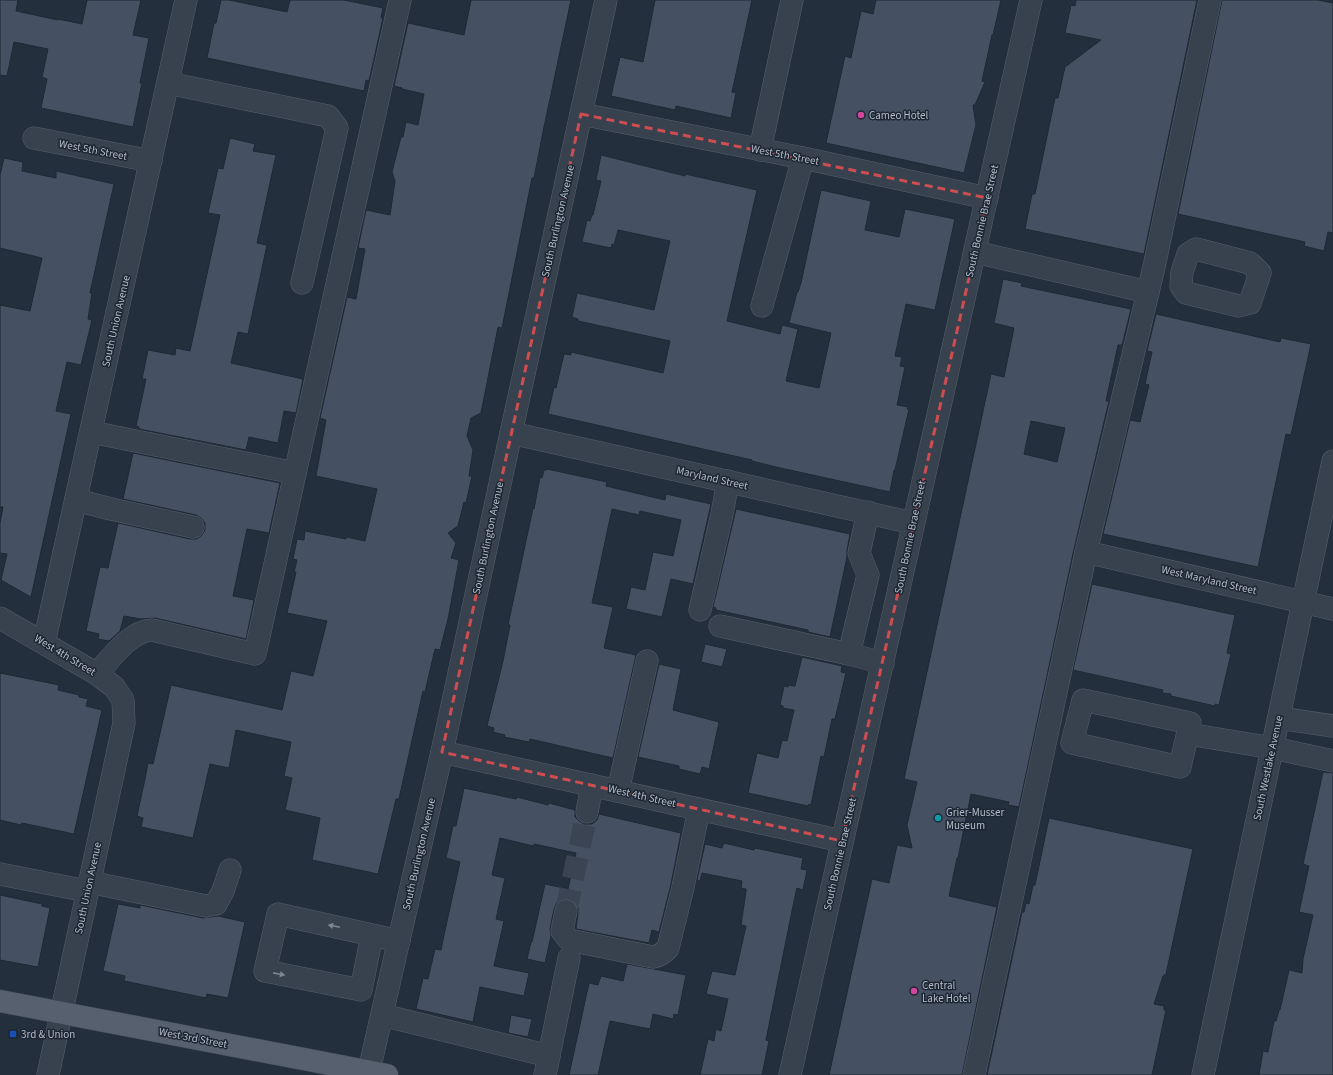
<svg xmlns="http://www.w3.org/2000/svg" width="1333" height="1075" font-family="'Source Sans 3',sans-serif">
<rect width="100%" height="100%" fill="#242f3e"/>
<!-- building -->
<g fill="#455162" stroke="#1f2835" fill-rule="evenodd">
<polygon points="0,0 18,0 16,11 58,20 58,19 82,24 87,0 141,0 133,35 149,38 140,83 142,83 133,127 41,108 47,79 42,77 48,49 14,42 7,76 0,75"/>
<polygon points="221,0 229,0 287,12 290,0 344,0 383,8 381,18 383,18 369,81 366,80 364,91 207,58 214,23 216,23"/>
<polygon points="471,0 571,0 544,127 534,178 532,178 502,328 498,327 481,413 471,418 467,436 473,450 469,476 472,476 466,503 464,502 458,526 448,533 456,543 451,558 459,560 448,619 440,650 435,649 425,692 423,691 399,799 396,799 378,874 312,860 320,818 285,810 292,778 284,776 291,742 236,730 229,768 210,764 193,838 141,827 143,818 137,816 145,779 148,763 153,764 171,685 282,710 291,671 313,676 327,621 287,613 296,572 294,572 297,560 293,559 297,539 304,540 305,531 346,539 346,537 365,541 377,489 316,476 326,420 320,418 347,297 356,299 365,249 358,248 366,210 390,215 395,181 392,172 401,137 403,137 406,122 418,125 424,94 402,89 402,88 394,86 408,23 464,35"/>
<polygon points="655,0 752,0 732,92 736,93 731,118 676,106 675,110 611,96 620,57 643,62"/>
<polygon points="876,0 1001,0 993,35 992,35 982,81 985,82 975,105 973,105 976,125 964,173 826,143 845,56 851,58 861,11 873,14"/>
<polygon points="1076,0 1197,0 1144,254 1025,229 1032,194 1035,194 1055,98 1058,98 1065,67 1101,40 1065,33 1071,5 1075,6"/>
<polygon points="1222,0 1318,0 1333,3 1333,233 1328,232 1324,251 1304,246 1305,242 1178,214"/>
<polygon points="230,138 255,144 253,151 276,155 257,243 267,245 248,334 238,332 231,363 303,379 296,413 284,411 278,443 249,437 246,450 139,429 139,427 136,426 146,379 142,379 148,350 175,355 176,348 190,351 220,215 208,213 218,168 223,169"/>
<polygon points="601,155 685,176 685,174 757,190 727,321 780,334 782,325 798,329 786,381 819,388 831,333 789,323 797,292 798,292 801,283 821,190 871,201 865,230 899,237 905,209 955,219 935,310 906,304 895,356 902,357 900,366 905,367 897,405 908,407 907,409 909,409 895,470 894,470 890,492 776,467 752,461 752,460 548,414 554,387 556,388 564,354 571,355 571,352 663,373 670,341 578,321 578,319 572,317 577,293 654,310 670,241 618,230 614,245 612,244 611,248 582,242 587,220 590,221 592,215 593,215 601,181 596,180"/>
<polygon points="4,158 23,162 22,171 56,178 56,171 114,184 90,293 92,293 88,319 92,320 81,365 67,362 56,411 71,414 31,597 1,580 7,554 0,553 0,523 3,507 0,507 0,305 30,311 42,258 0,248 0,175"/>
<path d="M1003 279 1022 283 1021 286 1131 309 1122 345H1118L1106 401H1109L1074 549 1019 807 1008 805 1009 802 971 794 958 858H957L949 896 997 907 962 1075H829L872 879 889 883 897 845 912 848 907 825 917 782 904 779 991 374 1004 377 1014 328 994 323ZM1031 421 1065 428 1057 462 1024 454Z"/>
<polygon points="1156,314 1280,342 1281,338 1311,344 1291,435 1286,434 1258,567 1103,534 1130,420 1140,422 1149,385 1145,384 1152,352 1147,351"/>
<polygon points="133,453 280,483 269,533 247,529 233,596 254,600 246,639 155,618 141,619 124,616 120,631 109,641 98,639 99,634 86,631 100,567 108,568 118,523 190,539 197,539 202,535 205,530 205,523 201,518 196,515 123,499"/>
<polygon points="547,469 607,482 606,486 665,500 666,494 711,504 693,584 671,579 662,617 626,609 631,587 645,590 653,552 673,556 681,520 640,511 639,515 612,509 592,603 613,607 604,648 636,655 613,758 530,739 529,742 504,737 505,735 493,732 494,728 487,726 503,661 510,625 508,625 533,508 534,509 540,477 542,478 544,470 547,470"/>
<polygon points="736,509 850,534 847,550 847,557 830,637 808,632 808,630 716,610 716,608 713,607"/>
<polygon points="1092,584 1235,615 1227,653 1231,654 1219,705 1215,704 1215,706 1171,696 1171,694 1162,693 1163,690 1073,670"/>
<polygon points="705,644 727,649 722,667 701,662"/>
<polygon points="802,657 842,666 841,672 846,673 835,719 832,719 824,757 821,756 811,805 809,804 808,806 748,793 757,753 778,758 782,740 787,741 794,710 783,708 783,706 780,705 784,686 788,687 788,685 795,686"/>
<polygon points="659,664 681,669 673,710 719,722 709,769 702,767 700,774 679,769 679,766 638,757"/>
<polygon points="0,673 59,685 58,690 79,695 79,697 88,699 86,706 102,710 74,834 22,823 21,825 0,820"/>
<polygon points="1323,772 1333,773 1333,1075 1259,1075 1263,1051 1268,1052 1274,1021 1276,1021 1279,1010 1280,1010 1289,970 1302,973 1303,959 1313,915 1299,912 1309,866 1303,864"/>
<polygon points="464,788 516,799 517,797 548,805 549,803 575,810 575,817 579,821 584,824 592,824 597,820 599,814 681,833 671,884 659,932 652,930 649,943 576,929 578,913 578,907 574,901 569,899 562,899 557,902 554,909 550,929 551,936 545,963 527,959 531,942 532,942 545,884 568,889 576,853 534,844 533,846 500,838 492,875 505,878 496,919 504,921 494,966 529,973 524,996 480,987 473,1022 416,1009 423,978 428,979 435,949 441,950 444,935 460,862 446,858 453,826 456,826"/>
<polygon points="1049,818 1193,849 1166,974 1163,976 1154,1004 1164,1006 1164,1010 1166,1010 1152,1075 987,1075 1022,912 1024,912 1026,903 1029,904 1033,885 1035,885"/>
<polygon points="724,843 754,850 755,848 803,858 801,869 807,870 803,890 797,888 794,901 766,1040 769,1041 762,1075 700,1075 708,1039 714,1041 716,1029 721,1031 728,999 706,994 712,971 735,975 746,926 741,925 746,891 746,889 741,888 742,881 702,873 700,881 697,880 705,844 722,848"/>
<polygon points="0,895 42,904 42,906 50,908 38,967 0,960"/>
<polygon points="118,904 140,908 140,905 203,918 218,916 245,922 228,998 207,994 206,998 124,981 125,976 103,971"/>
<polygon points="627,964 686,975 678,1015 674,1014 673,1019 653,1014 650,1029 610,1021 598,1075 569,1075 589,983 598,985 601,976 623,981"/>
<polygon points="511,1015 532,1019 528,1037 508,1033"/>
</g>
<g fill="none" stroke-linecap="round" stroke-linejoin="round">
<!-- minor-tunnel -->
<polyline stroke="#3a4453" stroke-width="22" stroke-dasharray="22 11" stroke-linecap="butt" points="566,911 587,812"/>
<!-- minor casing -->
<g stroke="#565f6c" stroke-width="23">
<g id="minor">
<polyline points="168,83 328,116 337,128 302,283"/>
<polyline points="581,114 803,158 987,198"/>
<polyline points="34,138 151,161"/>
<polyline points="760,150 792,0"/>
<polygon points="1196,249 1250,263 1260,273 1250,303 1239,306 1186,293 1181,286 1182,272 1188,254"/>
<polyline points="975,252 1148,292"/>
<polyline points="762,306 803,158"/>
<polyline points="91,432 295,473"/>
<polyline points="511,433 913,523"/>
<polyline points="76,500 111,509 193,527"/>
<polyline points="1086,552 1333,609"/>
<polyline points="700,610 722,514 728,481"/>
<polyline points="0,618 97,674 114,687 123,700 124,723 48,1075"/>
<polyline points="720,626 849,654 883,663"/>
<polyline points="44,643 186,0"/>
<polyline points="849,654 868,575 859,553 868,512"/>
<path d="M97 674C111 658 130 631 152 630L255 654 400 0"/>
<polygon points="1083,700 1190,723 1180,767 1072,743"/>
<polyline points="1279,718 1333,726"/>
<polyline points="1188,734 1273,748 1333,761"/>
<polyline points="442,752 842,841"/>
<polyline points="618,791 647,661"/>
<polyline points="587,812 592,785"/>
<polyline points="0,874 87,891"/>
<polyline points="89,882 206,906 216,904 223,891 230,870"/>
<path d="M566 911 562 931 569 940 653 957C660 956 664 953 668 948L683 887 699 809"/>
<polyline points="372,935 361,990 265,971 278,914 399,941"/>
<polyline points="382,1015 549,1056"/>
<polyline points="368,1075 442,752 511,433 606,0"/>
<polyline points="545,1075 569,958"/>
<polyline points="790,1075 1031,0"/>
<polyline points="974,1075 1086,552 1154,267 1210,0"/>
<polyline points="1203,1075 1333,461"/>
</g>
</g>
<!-- major casing -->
<g stroke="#414a57" stroke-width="23">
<polyline id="major" points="0,1001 387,1075"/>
</g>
<!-- minor -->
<use href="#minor" stroke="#38414e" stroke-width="22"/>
<!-- major -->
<use href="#major" stroke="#56606e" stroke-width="22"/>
</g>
<!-- one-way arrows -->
<defs><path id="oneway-solid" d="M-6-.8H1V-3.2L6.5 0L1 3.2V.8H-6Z"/></defs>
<g fill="#7c8592">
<use href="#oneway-solid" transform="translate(334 926) rotate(-168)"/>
<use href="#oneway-solid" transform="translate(279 974) rotate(11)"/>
</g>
<!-- marked area -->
<path fill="none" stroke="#ce4d50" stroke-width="3" stroke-dasharray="8 5" stroke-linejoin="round" d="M581 114 987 198 842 841 442 752Z"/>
<!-- markers -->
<g fill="#d1479c" stroke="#1d2633" stroke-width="1.5">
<circle cx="861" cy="115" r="4"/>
<circle cx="914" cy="991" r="4"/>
</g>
<circle fill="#0f9aa8" stroke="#1d2633" stroke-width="1.5" cx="938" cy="818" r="4"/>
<rect fill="#1a4fb4" stroke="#1d2633" stroke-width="1.5" x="9" y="1030" width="8" height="8" rx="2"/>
<g text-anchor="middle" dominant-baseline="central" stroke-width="3" stroke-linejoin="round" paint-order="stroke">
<!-- poi labels -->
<g font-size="11" fill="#b4bcc9" stroke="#1d2633" text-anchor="start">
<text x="869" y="115">Cameo Hotel</text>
<text x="946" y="812">Grier-Musser<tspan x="946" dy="13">Museum</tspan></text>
<text x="922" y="985">Central<tspan x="922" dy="13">Lake Hotel</tspan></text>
<text x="21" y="1034">3rd &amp; Union</text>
</g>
<!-- street labels -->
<g font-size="11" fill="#b4bcc9" stroke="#1d2633">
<text transform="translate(93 150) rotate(11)">West 5th Street</text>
<text transform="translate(785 155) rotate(11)">West 5th Street</text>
<text transform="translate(558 221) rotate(-77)">South Burlington Avenue</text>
<text transform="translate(982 221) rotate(-77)">South Bonnie Brae Street</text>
<text transform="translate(116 321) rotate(-77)">South Union Avenue</text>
<text transform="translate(712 478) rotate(13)">Maryland Street</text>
<text transform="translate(910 537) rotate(-78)">South Bonnie Brae Street</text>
<text transform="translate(488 538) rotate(-78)">South Burlington Avenue</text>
<text transform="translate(1209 580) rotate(13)">West Maryland Street</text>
<text transform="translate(65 655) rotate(31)">West 4th Street</text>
<text transform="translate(1268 768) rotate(-78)">South Westlake Avenue</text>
<text transform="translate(642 796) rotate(13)">West 4th Street</text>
<text transform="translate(419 854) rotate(-77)">South Burlington Avenue</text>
<text transform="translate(840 854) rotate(-77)">South Bonnie Brae Street</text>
<text transform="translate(88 888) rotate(-78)">South Union Avenue</text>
<text transform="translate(193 1038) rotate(11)">West 3rd Street</text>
</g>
</g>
</svg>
